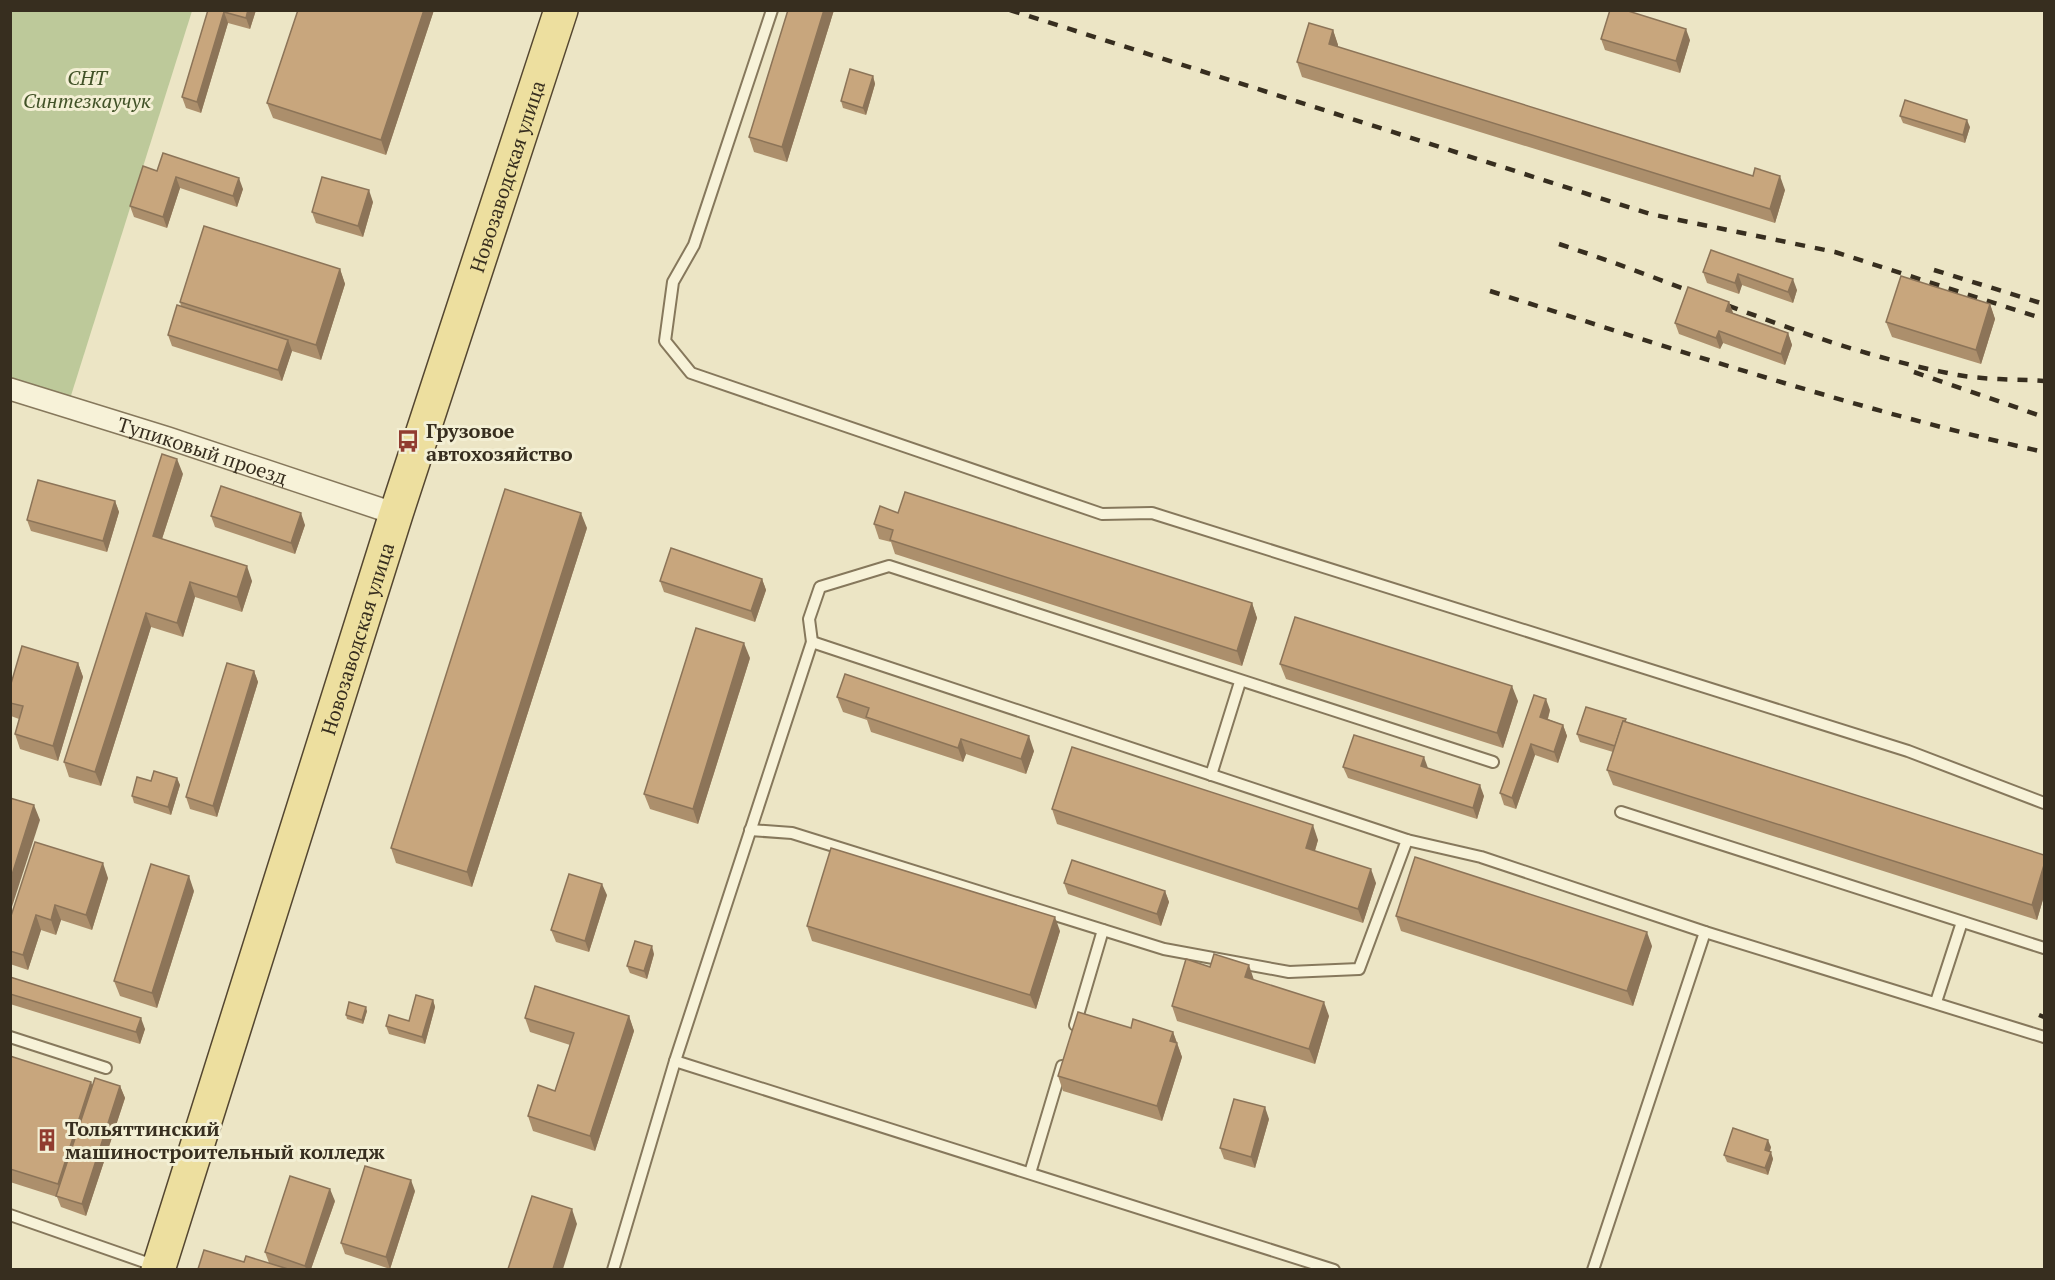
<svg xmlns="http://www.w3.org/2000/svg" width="2055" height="1280" font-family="'PT Serif',serif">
<rect width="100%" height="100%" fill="#ece5c5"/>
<!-- green -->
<polygon fill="#bdc99a" points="10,11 192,11 69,402 11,384"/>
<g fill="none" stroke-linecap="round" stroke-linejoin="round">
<!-- lane casing -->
<g stroke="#86785c" stroke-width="14">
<g id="lane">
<polyline points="772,10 694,245 673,282 665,341 691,373 1102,514 1152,513 1908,751 2044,803"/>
<polyline points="812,642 809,619 820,587 889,566 1493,762"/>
<polyline points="1211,775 1240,682"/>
<polyline points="1621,812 2044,948"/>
<polyline points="750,830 792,833 1164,949 1289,972 1359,969 1407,840"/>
<polyline points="1936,1002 1962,922"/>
<polyline points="1075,1025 1103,930"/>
<polyline points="10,1037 106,1068"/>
<polyline points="675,1061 1334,1270"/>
<polyline points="1030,1173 1062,1066"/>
<polyline points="10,1215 156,1266"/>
<polyline points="613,1270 675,1061 812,642 1407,840 1481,857 1705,932 2044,1037"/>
<polyline points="1593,1270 1705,932"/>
</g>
</g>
<!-- street casing -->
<g stroke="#86785c" stroke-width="24">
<g id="street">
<path id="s1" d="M10 389 168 438 396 514"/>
</g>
</g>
<!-- primary casing -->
<g stroke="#544630" stroke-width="36">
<g id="primary">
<path id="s2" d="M158 1270 396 514 561 10"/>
</g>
</g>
<!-- lane -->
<use href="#lane" stroke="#f7f2d8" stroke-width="10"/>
<!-- street -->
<use href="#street" stroke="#f7f2d8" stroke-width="21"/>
<!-- primary -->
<use href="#primary" stroke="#eddf9f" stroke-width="33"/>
<!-- rail -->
<g stroke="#372e1f" stroke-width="4.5" stroke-dasharray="10 10" stroke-linecap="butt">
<polyline points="1010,10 1650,214 1835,252 2044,319"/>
<path d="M1559 244C1692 287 1821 350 1958 375 1986 380 2016 379 2044 381"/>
<polyline points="1934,270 2044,304"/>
<path d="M1490 291C1674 349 1857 410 2044 452"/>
<polyline points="1914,372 2044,417"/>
<polyline points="2039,1015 2044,1017"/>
</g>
</g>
<!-- wall -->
<g fill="#ac8f6c">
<polygon points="208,10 256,10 250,29 228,23 201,113 186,108 182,97"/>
<polygon points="298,10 434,10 386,155 273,118 267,103"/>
<polygon points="788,10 834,10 787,162 754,152 749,137"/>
<polygon points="1333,30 1338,45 1338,47 1785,190 1775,223 1302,77 1297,62"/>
<polygon points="1601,39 1690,40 1680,73 1605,50"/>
<polygon points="873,76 875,84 866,115 843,108 841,101"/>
<polygon points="1900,116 1970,127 1965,143 1903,123"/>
<polygon points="157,171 243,189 237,207 180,188 167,228 134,217 130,206"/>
<polygon points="373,202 363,237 316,223 312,212"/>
<polygon points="1711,250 1797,290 1793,303 1742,285 1739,294 1707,283 1703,272"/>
<polygon points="340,269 345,284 321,360 292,351 282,381 172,346 168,335 181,306 180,302"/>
<polygon points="1729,302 1733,313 1788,333 1792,345 1785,365 1723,343 1720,349 1679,334 1675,323"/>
<polygon points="1990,304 1995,319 1981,364 1892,337 1886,322"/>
<polygon points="183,474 162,539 252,581 242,612 195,597 183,637 151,627 101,786 69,777 64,762"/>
<polygon points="115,501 119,512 107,552 31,531 27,520"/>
<polygon points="898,513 1252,603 1257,618 1242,666 895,554 891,542 879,539 874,524"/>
<polygon points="211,516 305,525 295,554 215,527"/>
<polygon points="587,528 472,887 396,863 391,848"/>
<polygon points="762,579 766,590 755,622 664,592 660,581"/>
<polygon points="750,658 698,824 650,809 644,794"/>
<polygon points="78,663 83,677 58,761 20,749 15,734 19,719 11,716 10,714 10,687"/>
<polygon points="1280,664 1518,701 1503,748 1286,679"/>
<polygon points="254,671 258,682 217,817 190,809 186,797"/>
<polygon points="837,697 1034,751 1026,774 966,754 963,762 871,732 867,720 843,712"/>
<polygon points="1550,710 1548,719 1563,725 1567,736 1558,763 1535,755 1516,809 1504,805 1500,793"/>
<polygon points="1627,722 2044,855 2044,896 2037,920 1613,785 1607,770 1613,752 1580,742 1577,734"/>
<polygon points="1343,767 1428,768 1484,796 1477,819 1348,778"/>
<polygon points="177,778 180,785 171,815 134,803 132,796 151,781"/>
<polygon points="1052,809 1318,840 1315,851 1376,883 1363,923 1057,824"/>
<polygon points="108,878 92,930 61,920 56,935 41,930 28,970 10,964 10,919"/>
<polygon points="1064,883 1165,891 1169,902 1161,926 1068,894"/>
<polygon points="194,891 157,1008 120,996 114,981"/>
<polygon points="607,895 589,952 556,942 551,930"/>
<polygon points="1396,916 1652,946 1633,1006 1401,931"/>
<polygon points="807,926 1060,931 1036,1009 812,941"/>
<polygon points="654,954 647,979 630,973 627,966"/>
<polygon points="10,977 145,1029 140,1044 10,1004"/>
<polygon points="1254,980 1329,1016 1315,1064 1177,1021 1172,1006"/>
<polygon points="433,1000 435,1007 425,1044 389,1034 386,1026 409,1021"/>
<polygon points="367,1011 363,1024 347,1019 346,1015"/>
<polygon points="629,1016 634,1031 595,1151 533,1131 528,1116 555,1091 570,1045 530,1032 525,1018"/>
<polygon points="1131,1028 1173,1032 1182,1057 1162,1121 1063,1091 1058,1076"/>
<polygon points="10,1056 93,1086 120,1086 125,1098 86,1216 61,1207 57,1197 10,1182"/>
<polygon points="1269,1119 1255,1168 1224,1159 1220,1148"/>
<polygon points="1771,1147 1770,1151 1773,1159 1768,1175 1727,1162 1724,1155"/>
<polygon points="415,1191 390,1269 345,1254 341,1243"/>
<polygon points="335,1201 311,1269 198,1269 244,1262 269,1263 265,1252"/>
</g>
<!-- shaded-wall -->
<g fill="#8c7458">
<polygon points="248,10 256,10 250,29 246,18"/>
<polygon points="424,10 434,10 386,155 381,140"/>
<polygon points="824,10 834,10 787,162 782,147"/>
<polygon points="224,12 228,23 201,113 197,102"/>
<polygon points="1686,29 1690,40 1680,73 1676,61"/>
<polygon points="1333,30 1338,45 1334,59 1329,44"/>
<polygon points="873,76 875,84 866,115 863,108"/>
<polygon points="1967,120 1970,127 1965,143 1963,135"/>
<polygon points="1780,176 1785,190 1775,223 1770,209"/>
<polygon points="176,177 180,188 167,228 163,217"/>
<polygon points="239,178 243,189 237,207 233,196"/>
<polygon points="369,190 373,202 363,237 358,226"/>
<polygon points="340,269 345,284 321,360 316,345"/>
<polygon points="1738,274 1742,285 1739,294 1735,283"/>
<polygon points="1793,279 1797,290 1793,303 1788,292"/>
<polygon points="1729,302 1733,313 1730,322 1726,311"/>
<polygon points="1990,304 1995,319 1981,364 1976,350"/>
<polygon points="1719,331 1723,343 1720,349 1716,338"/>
<polygon points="1788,333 1792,345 1785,365 1781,354"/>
<polygon points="288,340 292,351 282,381 278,370"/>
<polygon points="177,459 183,474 158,551 153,536"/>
<polygon points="115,501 119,512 107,552 103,541"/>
<polygon points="301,513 305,525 295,554 291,543"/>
<polygon points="581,513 587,528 472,887 467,872"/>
<polygon points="247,566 252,581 242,612 237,597"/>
<polygon points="762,579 766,590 755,622 751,611"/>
<polygon points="190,582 195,597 183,637 177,623"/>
<polygon points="1252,603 1257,618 1242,666 1237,651"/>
<polygon points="146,613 151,627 101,786 95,772"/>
<polygon points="744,643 750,658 698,824 693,809"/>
<polygon points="78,663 83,677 58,761 53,746"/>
<polygon points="254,671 258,682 217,817 213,806"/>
<polygon points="1512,686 1518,701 1503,748 1497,733"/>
<polygon points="1546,699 1550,710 1545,728 1540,717"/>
<polygon points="1563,725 1567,736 1558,763 1554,752"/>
<polygon points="1029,736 1034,751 1026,774 1021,759"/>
<polygon points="961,739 966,754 963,762 958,748"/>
<polygon points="1531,744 1535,755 1516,809 1512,798"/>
<polygon points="1424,757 1428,768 1421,766"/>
<polygon points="177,778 180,785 171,815 168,807"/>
<polygon points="1480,785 1484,796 1477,819 1473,808"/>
<polygon points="34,805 40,820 10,913 10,881"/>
<polygon points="1313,825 1318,840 1311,863 1306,848"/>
<polygon points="103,863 108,878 92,930 86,915"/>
<polygon points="2044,865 2044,896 2037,920 2032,905"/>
<polygon points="1371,869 1376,883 1363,923 1358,909"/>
<polygon points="189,876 194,891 157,1008 152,993"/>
<polygon points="602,884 607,895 589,952 585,941"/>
<polygon points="1165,891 1169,902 1161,926 1157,914"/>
<polygon points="55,905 61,920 56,935 51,920"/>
<polygon points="36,915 41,930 28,970 23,955"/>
<polygon points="1055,917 1060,931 1036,1009 1030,995"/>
<polygon points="1647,932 1652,946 1633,1006 1627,991"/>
<polygon points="652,946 654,954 647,979 644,971"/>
<polygon points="1249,965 1254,980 1245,977"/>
<polygon points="433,1000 435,1007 425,1044 422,1037"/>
<polygon points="1324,1002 1329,1016 1315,1064 1309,1049"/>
<polygon points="366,1007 367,1011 363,1024 362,1020"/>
<polygon points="629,1016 634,1031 595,1151 590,1136"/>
<polygon points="141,1018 145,1029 140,1044 136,1032"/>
<polygon points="1173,1032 1182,1057 1162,1121 1157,1106"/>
<polygon points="91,1082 97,1097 63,1199 58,1184"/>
<polygon points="120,1086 125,1098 86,1216 82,1204"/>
<polygon points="1265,1107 1269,1119 1255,1168 1251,1157"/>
<polygon points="1768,1140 1771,1147 1768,1157 1765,1150"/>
<polygon points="1771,1152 1773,1159 1768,1175 1765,1168"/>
<polygon points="411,1180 415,1191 390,1269 386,1257"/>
<polygon points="330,1189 335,1201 311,1269 306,1269 305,1266"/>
<polygon points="572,1209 577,1224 563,1269 553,1269"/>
</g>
<!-- building -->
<g fill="#c8a67d" stroke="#8c7458" stroke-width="1.5">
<polygon points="208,10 248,10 246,18 224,12 197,102 182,97"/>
<polygon points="298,10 424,10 381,140 267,103"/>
<polygon points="788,10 824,10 782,147 749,137"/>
<polygon points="1610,10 1625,10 1686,29 1676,61 1601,39"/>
<polygon points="1309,23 1333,30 1329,44 1753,176 1755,168 1780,176 1770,209 1297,62"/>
<polygon points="850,69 873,76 863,108 841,101"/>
<polygon points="1905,100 1967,120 1963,135 1900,116"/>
<polygon points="163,153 239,178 233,196 176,177 163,217 130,206 143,166 157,171"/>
<polygon points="322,177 369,190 358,226 312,212"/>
<polygon points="204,226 340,269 316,345 180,302"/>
<polygon points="1711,250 1793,279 1788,292 1738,274 1735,283 1703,272"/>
<polygon points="1901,276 1990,304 1976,350 1886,322"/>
<polygon points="1688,287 1729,302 1726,311 1788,333 1781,354 1719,331 1716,338 1675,323"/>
<polygon points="177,305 288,340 278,370 168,335"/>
<polygon points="162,454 177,459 153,536 247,566 237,597 190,582 177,623 146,613 95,772 64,762"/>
<polygon points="38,480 115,501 103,541 27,520"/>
<polygon points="221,486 301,513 291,543 211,516"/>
<polygon points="505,489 581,513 467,872 391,848"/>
<polygon points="905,492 1252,603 1237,651 890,540 893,530 874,524 880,506 898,513"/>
<polygon points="671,548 762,579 751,611 660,581"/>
<polygon points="1295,617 1512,686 1497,733 1280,664"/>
<polygon points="696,628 744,643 693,809 644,794"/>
<polygon points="22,646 78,663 53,746 15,734 23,706 10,703 10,687"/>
<polygon points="227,663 254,671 213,806 186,797"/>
<polygon points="845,674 1029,736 1021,759 961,739 958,748 866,717 869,708 837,697"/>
<polygon points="1534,695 1546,699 1540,717 1563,725 1554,752 1531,744 1512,798 1500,793"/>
<polygon points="1586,707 1626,719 1625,721 1623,721 1615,746 1577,734"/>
<polygon points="1623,721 2044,855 2044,865 2032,905 1607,770"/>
<polygon points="1354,735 1424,757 1421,766 1480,785 1473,808 1343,767"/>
<polygon points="1072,747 1313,825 1306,848 1371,869 1358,909 1052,809"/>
<polygon points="154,771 177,778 168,807 132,796 137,777 151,781"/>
<polygon points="10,798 34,805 10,881"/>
<polygon points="35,842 103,863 86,915 55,905 51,920 36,915 23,955 10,951 10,919"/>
<polygon points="831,848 1055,917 1030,995 807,926"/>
<polygon points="1415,857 1647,932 1627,991 1396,916"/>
<polygon points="1072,860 1165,891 1157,914 1064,883"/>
<polygon points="151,864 189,876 152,993 114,981"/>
<polygon points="569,874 602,884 585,941 551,930"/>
<polygon points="635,941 652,946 644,971 627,966"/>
<polygon points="1214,954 1249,965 1245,977 1324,1002 1309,1049 1172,1006 1186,959 1210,967"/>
<polygon points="10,977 141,1018 136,1032 10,994"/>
<polygon points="535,986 629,1016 590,1136 528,1116 538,1085 555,1091 574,1033 525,1018"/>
<polygon points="416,995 433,1000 422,1037 386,1026 389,1015 409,1021"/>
<polygon points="349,1002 366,1007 362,1020 346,1015"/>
<polygon points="1078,1012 1131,1028 1133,1019 1173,1032 1170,1041 1177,1043 1157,1106 1058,1076"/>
<polygon points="10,1056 91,1082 58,1184 10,1169"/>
<polygon points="95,1078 120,1086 82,1204 56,1196"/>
<polygon points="1234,1099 1265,1107 1251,1157 1220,1148"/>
<polygon points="1733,1128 1768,1140 1765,1150 1771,1152 1765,1168 1724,1155"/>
<polygon points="365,1166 411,1180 386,1257 341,1243"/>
<polygon points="290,1176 330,1189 305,1266 265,1252"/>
<polygon points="532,1196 572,1209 553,1269 508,1269"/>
<polygon points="204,1250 244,1262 246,1256 288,1269 198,1269"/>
</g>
<!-- icons -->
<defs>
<g id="bus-bare" transform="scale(1.8)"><path d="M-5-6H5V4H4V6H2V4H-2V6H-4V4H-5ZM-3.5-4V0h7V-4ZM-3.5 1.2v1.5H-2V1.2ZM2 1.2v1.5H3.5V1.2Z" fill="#913c30" stroke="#f3efd4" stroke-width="2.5" paint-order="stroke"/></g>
<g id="building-bare" transform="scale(1.8)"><path d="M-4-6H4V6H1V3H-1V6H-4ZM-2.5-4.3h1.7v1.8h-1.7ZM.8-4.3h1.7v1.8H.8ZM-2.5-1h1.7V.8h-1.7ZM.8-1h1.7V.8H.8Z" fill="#913c30" stroke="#f3efd4" stroke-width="2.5" paint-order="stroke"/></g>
</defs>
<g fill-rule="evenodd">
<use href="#bus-bare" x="408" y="441"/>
<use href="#building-bare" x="47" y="1140"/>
</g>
<g text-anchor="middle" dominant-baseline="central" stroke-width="6" stroke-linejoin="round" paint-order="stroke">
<!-- park labels -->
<g font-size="20" font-style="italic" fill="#415227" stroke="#f3efd4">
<text x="87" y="77">СНТ<tspan x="87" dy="23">Синтезкаучук</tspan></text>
</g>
<!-- street labels -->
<g font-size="20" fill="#372e1f" stroke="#f3efd4">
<text stroke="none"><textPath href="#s2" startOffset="1148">Новозаводская улица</textPath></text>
<text stroke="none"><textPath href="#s1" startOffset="202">Тупиковый проезд</textPath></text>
<text stroke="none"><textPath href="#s2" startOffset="662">Новозаводская улица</textPath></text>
</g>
<!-- poi labels -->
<g font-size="20" font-weight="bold" fill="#372e1f" stroke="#f3efd4" text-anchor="start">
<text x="426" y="430">Грузовое<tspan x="426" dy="23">автохозяйство</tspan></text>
<text x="65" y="1128">Тольяттинский<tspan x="65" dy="23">машиностроительный колледж</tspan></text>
</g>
</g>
<!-- border -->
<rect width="2055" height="1280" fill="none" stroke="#372e1f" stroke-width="24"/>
</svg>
